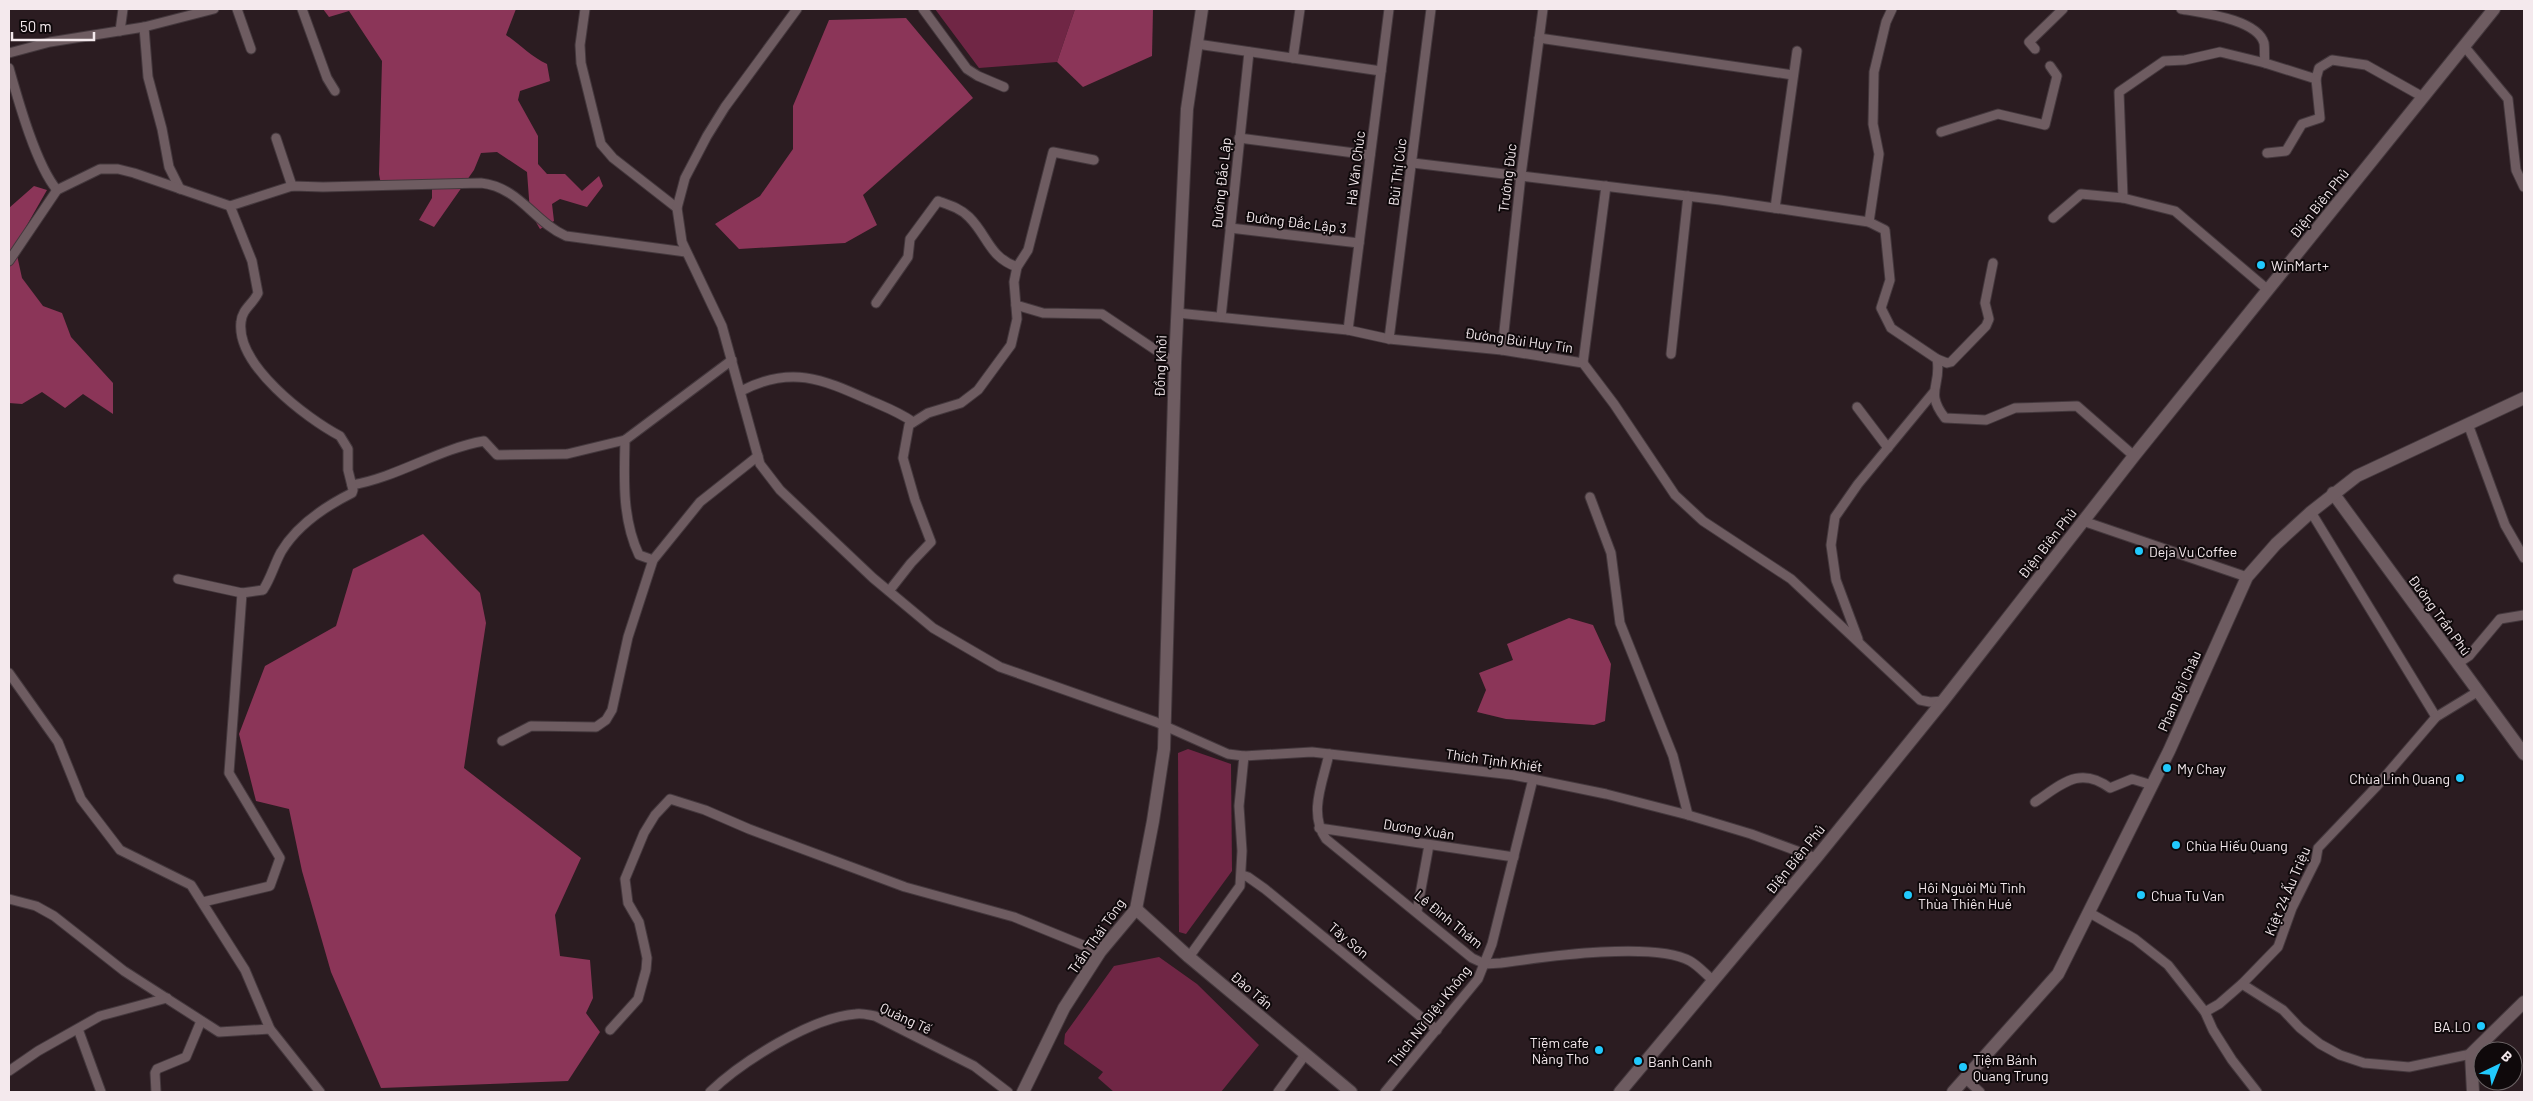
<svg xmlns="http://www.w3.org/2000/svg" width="2533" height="1101" font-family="Barlow,sans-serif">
<rect width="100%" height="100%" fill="#2b1c21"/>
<!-- green -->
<g fill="#702645">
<polygon points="935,9 1075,9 1057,62 979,68"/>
<polygon points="1188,749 1231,764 1232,871 1186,934 1179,932 1178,753"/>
<polygon points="1159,957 1197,984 1259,1045 1221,1092 1114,1092 1098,1078 1103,1072 1064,1044 1065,1034 1114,966"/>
</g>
<!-- forest -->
<g fill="#8b3558">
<path d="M323 9H516L506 35C521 45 531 57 547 64L550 81 520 91 518 100 538 136V164L547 174H565L582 191 599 176 603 186 587 207 560 199 552 204 554 221 540 229 530 212 527 172 497 152 481 153 474 170 434 227 419 220 432 198V185L382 190 379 174 382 61 349 11 329 17Z"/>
<polygon points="1075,9 1153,9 1152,56 1083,87 1057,62"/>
<polygon points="906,18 973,98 863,195 877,225 845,243 739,249 715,224 760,196 793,149 793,106 829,20"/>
<polygon points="34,186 47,190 15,246 22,278 43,306 62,313 71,337 113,383 113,414 83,394 65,408 42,392 22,404 9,403 9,208"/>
<polygon points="423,534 480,593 486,623 464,768 581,858 555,915 560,956 590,960 593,998 586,1013 600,1032 568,1081 381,1088 331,972 302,871 289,809 256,801 239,734 265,666 336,626 353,569"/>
<polygon points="1569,618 1593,625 1611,664 1605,721 1594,725 1506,719 1477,712 1486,690 1479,673 1513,660 1507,644"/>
</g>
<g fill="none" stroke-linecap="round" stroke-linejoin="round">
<!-- street casing -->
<g stroke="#44383d" stroke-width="11">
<g id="street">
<polyline points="237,9 251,49"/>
<polyline points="302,9 327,78 335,91"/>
<polyline points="585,9 580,45 581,63 601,144 613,158 677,208"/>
<polyline points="797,9 725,107 707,136 685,178 677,208 682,242 722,326 760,464 780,490 873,578 933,628 1000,667 1156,722 1228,754 1244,756 1312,752 1513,775 1606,794 1688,815 1751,834 1816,858"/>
<polyline points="923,9 967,69 978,76 1004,87"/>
<path d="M2181 9C2202 13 2257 19 2264 43 2265 49 2264 57 2265 63L2316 79 2319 68 2332 60 2366 65 2423 97"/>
<polyline points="144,27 148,77 162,129 169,167 180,189"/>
<polyline points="120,31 123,9"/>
<polyline points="1539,38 1793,75"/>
<polyline points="1197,44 1381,71"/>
<polyline points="2464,46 2508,99 2516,170 2524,187"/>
<polyline points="2035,49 2029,42 2063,9"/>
<polyline points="9,53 50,42 144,27 214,9"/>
<polyline points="1293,58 1300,9"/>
<path d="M9 68C18 100 36 165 57 190"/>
<polyline points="1941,132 1998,114 2045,125 2057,76 2050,66"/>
<polyline points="276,138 292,186"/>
<polyline points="1239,138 1370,155"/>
<polyline points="2267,153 2286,151 2302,124 2320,118 2316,79"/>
<path d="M1413 163 1720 200 1869 222 1885 230 1890 280 1881 308 1891 328 1937 359C1942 386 1924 391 1945 418L1986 420 2015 408 2077 406 2134 456"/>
<polyline points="2123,198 2119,92 2164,61 2185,60 2220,52 2265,63"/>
<polyline points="1775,208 1797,51"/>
<polyline points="2053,218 2081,194 2123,198 2175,211 2268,290"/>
<polyline points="1869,222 1879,154 1873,124 1874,72 1886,22 1892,9"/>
<polyline points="1230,228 1359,243"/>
<polyline points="9,261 57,190 100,169 118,169 134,173 230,206"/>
<path d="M876 303 908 257 910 239 938 201C949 205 960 208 969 217 988 236 989 257 1017 267"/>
<polyline points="1016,305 1043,313 1102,314 1175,363"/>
<polyline points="1177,313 1348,330 1389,339 1502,350 1583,363 1614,404 1675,495 1703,521 1791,579 1920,700 1930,702 1943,701"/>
<polyline points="1221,317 1249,52"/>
<polyline points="1348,330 1389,9"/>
<polyline points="1389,339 1431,9"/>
<polyline points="1502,350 1521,175 1543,9"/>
<polyline points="1671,354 1688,196"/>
<polyline points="1937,359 1947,363 1951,362 1986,326 1989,319 1985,303 1993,263"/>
<polyline points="1583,363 1606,186"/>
<path d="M741 391C791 365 822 379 869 400 885 407 899 412 913 422"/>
<polyline points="1857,407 1888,448"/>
<polyline points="2468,424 2505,525 2524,558"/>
<path d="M625 440C624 480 622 519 639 555L653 560"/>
<path d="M352 485C398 477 438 449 484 441L497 455 567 454 625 440 732 360"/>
<polyline points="1590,497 1611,553 1620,623 1673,756 1688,815"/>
<polyline points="2311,512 2436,717 2477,692"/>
<polyline points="2083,521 2247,577"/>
<path d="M178 579 242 593 263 590C271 578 274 565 281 552 297 525 324 507 352 493L353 490 348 470V449L340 436C306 418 236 365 241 322 242 309 253 304 258 293L252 261 230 206 292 186 323 187 481 183C519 187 534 222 566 236L686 252"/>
<polyline points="889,591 911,563 931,542 915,500 903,458 909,425 928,413 961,403 978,390 1011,345 1017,319 1014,282 1017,267 1028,250 1053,152 1094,160"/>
<polyline points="1858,639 1836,580 1831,545 1835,517 1858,484 1933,393"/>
<polyline points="2457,664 2469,656 2500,619 2524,615"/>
<polyline points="9,673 58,742 81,799 120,850 191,885 245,970 270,1029 320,1092"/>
<polyline points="502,741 531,726 596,727 606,720 612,710 628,637 653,560 700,502 758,456"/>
<path d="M1329 754C1323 782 1308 813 1326 839L1472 958 1485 964 1501 963C1544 957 1653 941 1690 961 1699 966 1706 975 1714 981"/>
<path d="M2035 802C2061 785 2079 765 2110 788L2132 779 2152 785"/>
<polyline points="1319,828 1514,857"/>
<polyline points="1242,875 1248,877 1265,889 1437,1030"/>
<polyline points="9,899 36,906 54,916 124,971 219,1032 270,1029"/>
<polyline points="203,902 270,886 280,858 229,773 242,593"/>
<polyline points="1417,911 1429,845"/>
<polyline points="2090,913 2135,939 2168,965 2205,1012 2213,1030 2232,1060 2257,1092"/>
<polyline points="1189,957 1240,886 1242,851 1239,806 1244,756"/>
<polyline points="2242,984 2278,947 2292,908 2316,860 2318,848 2376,787 2436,717"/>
<polyline points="2205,1012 2219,1004 2242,984 2283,1010 2300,1028 2320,1044 2340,1055 2364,1063 2409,1067 2471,1054"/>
<polyline points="78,1029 101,1092"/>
<polyline points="610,1030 638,999 646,970 647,958 644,944 639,922 628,903 625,879 644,833 655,815 670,799 705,810 749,829 905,887 1014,917 1100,952"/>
<polyline points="9,1071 38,1051 100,1016 167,998"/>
<polyline points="1966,1079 1980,1092"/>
<polyline points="156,1092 155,1073 157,1069 186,1057 201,1021"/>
<path d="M710 1092C741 1062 812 1017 856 1014 862 1013 869 1015 875 1016L974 1066 1008 1092"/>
<polyline points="1278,1092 1305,1055"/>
<polyline points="1385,1092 1478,979 1492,944 1533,779"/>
</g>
</g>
<!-- secondary casing -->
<g stroke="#44383d" stroke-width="14">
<g id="secondary">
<polyline points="2333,493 2524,754"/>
<polyline points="1136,909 1189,957 1351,1092"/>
<polyline points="1023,1092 1064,1008 1100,952 1136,909 1153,821 1164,749 1175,363 1187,109 1202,9"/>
<polyline points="1620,1092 1816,858 1943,701 2134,456 2494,9"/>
<polyline points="1953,1092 2058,974 2169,751 2247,577 2276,544 2311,512 2357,476 2524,398"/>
<polyline points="2473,1092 2471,1054 2524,1002"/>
</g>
</g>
<!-- street -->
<use href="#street" stroke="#6e5c61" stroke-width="9"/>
<!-- secondary -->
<use href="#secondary" stroke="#6e5c61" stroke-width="12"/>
</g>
<!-- markers -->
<g fill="#21c9fd" stroke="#0f090b" stroke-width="2">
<circle cx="2261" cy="265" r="5"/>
<circle cx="2139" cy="551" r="5"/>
<circle cx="2167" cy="768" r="5"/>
<circle cx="2460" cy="778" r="5"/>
<circle cx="2176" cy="845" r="5"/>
<circle cx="1908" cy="895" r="5"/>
<circle cx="2141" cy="895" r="5"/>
<circle cx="2481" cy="1026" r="5"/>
<circle cx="1599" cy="1050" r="5"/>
<circle cx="1638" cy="1061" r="5"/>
<circle cx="1963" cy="1067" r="5"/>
</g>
<g text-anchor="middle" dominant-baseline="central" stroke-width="4" stroke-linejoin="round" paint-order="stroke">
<!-- street labels -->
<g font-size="14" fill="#f4e9ed" stroke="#0f090b">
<text transform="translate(1355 168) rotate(-83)">Hà Văn Chúc</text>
<text transform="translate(1397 172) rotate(-83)">Bùi Thị Cúc</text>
<text transform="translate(1507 178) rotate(-83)">Trường Đúc</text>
<text transform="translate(1221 183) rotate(-84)">Đường Đắc Lập</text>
<text transform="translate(2319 203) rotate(-51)">Điện Biên Phủ</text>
<text transform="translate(1296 222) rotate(7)">Đường Đắc Lập 3</text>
<text transform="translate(1519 340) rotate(8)">Đường Bùi Huy Tín</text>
<text transform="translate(1160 366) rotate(-88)">Đồng Khởi</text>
<text transform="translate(2047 543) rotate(-52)">Điện Biên Phủ</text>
<text transform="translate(2440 615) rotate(54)">Đường Trần Phú</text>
<text transform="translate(2179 691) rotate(-66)">Phan Bội Châu</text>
<text transform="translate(1494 760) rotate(8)">Thích Tịnh Khiết</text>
<text transform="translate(1419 829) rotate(9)">Dương Xuân</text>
<text transform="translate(1795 859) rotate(-51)">Điện Biên Phủ</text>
<text transform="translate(2287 891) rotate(-67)">Kiệt 24 Ấu Triệu</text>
<text transform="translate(1449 919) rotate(39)">Lê Đình Thám</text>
<text transform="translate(1096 936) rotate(-55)">Trần Thái Tông</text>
<text transform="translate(1349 940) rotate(40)">Tây Sơn</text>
<text transform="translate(1252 990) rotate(40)">Đào Tấn</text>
<text transform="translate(1429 1016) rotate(-52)">Thích Nữ Diệu Không</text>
<text transform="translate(906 1018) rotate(25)">Quảng Tế</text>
</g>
<!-- poi labels -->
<g font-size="14" fill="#f4e9ed" stroke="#0f090b" text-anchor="start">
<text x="2271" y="265">WinMart+</text>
<text x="2149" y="551">Deja Vu Coffee</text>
<text x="2177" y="768">My Chay</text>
<text x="2450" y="778" text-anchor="end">Chùa Linh Quang</text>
<text x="2186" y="845">Chùa Hiếu Quang</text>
<text x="1918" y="887">Hôi Nguòi Mù Tình<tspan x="1918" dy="16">Thùa Thiên Hué</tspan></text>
<text x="2151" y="895">Chua Tu Van</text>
<text x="2471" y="1026" text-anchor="end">BA.LO</text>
<text x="1589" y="1042" text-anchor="end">Tiệm cafe<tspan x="1589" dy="16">Nàng Thơ</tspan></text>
<text x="1973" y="1059">Tiệm Bánh<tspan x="1973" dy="16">Quang Trung</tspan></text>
<text x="1648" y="1061">Banh Canh</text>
</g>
</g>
<!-- border -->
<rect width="2533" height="1101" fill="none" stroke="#f4e9ed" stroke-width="20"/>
<!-- north arrow -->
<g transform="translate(2498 1066) rotate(43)"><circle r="24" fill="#0f090b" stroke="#6b6365"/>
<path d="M0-4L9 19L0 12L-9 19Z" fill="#21c9fd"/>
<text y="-8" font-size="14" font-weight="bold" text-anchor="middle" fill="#f4e9ed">B</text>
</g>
<!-- scale -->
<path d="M12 32v8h82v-8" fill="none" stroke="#f4e9ed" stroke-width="2.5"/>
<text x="20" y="32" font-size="15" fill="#f4e9ed" stroke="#0f090b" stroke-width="4" paint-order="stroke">50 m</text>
</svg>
